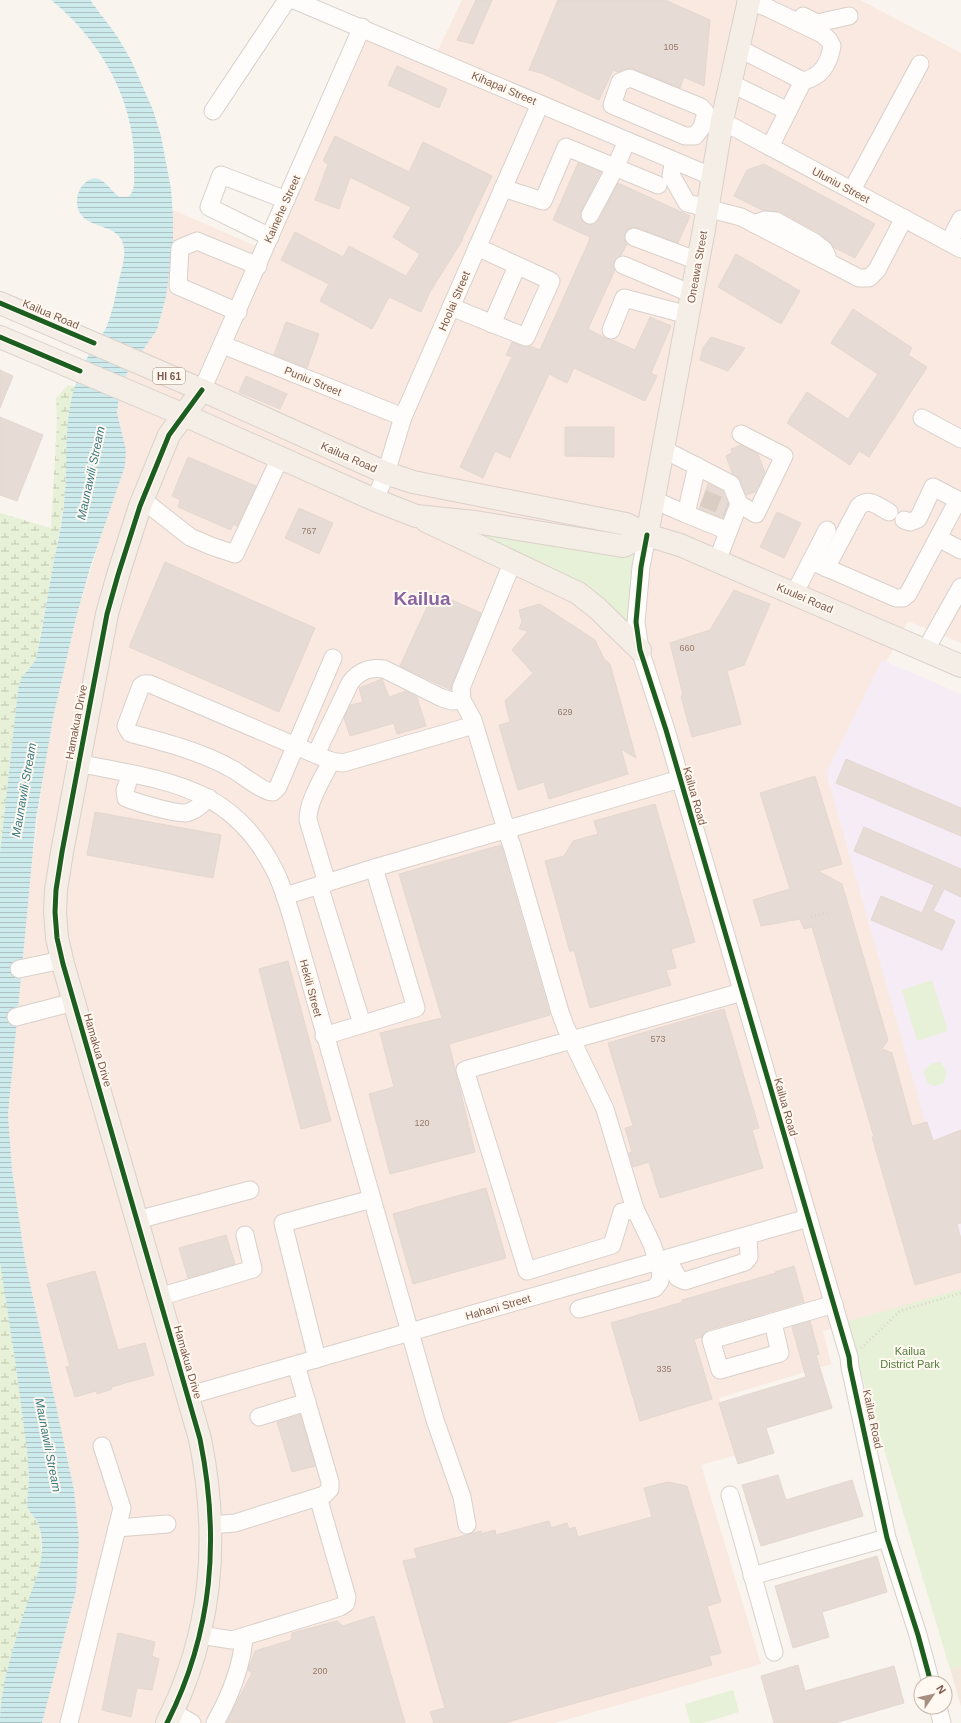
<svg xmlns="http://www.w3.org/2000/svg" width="961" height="1723" font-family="Helvetica,sans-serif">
<defs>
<pattern id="wetland-marsh" width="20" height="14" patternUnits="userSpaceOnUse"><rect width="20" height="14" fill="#e7f1d7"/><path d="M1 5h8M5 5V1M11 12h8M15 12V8" fill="none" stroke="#c0c6b0"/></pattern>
<pattern id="water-rules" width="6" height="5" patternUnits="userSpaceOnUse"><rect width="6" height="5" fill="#cdebec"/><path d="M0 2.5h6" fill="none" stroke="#acc1c1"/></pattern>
</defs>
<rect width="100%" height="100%" fill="#f9f4ee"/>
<!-- residential -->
<polygon fill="#f4e8dc" points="961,1666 961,1706 950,1669"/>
<!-- commercial -->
<polygon fill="#f9e9e1" points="462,0 860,0 961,53 961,643 908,621 828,772 961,1226 961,1291 823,1331 831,1364 719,1398 736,1455 701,1465 761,1664 555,1723 42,1723 76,1591 79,1539 74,1490 25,1260 12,1170 8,1115 31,871 44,768 53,718 76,618 107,517 125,466 126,450 117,413 120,390 128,371 157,330 159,324 166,297 173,210 272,253 364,39 431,65"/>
<!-- education -->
<polygon fill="#f5ecf5" points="882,660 961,694 961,1249 826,773"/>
<!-- green -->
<g fill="#e7f1d7">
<polygon points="475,522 621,545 647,535 636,622 614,625 457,537"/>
<polygon points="932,980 948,1031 917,1041 902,990"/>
<polygon points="941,1062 947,1073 944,1083 935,1086 927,1083 924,1072 930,1064"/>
<polygon points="961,1289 961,1666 950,1669 846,1322"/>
<polygon points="733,1690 739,1712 703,1723 690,1723 685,1704"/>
</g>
<!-- wetland -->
<g fill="url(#wetland-marsh)">
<polygon points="68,385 75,387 71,402 68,433 64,505 36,659 32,665 25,672 18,690 0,853 0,513 51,528 57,422 56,398"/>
<path d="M0 1262C8 1307 14 1352 20 1397 25 1433 32 1470 27 1506L28 1510 37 1522 40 1530 42 1557 38 1575 17 1636 9 1667 0 1715Z"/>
</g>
<!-- water -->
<path fill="url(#water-rules)" d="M51 0H90L117 36 131 60 153 110 161 136 171 189 173 217V244L166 297 157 330 128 371 120 390 117 413 126 450 125 466 90 568 76 618 53 718 36 819 8 1115 12 1170 25 1260 74 1490 79 1539 76 1591 42 1723H0C0 1687 15 1641 26 1607 32 1588 42 1569 42 1548 42 1540 41 1529 37 1521 34 1516 29 1513 27 1506L29 1478 27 1450 15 1360 0 1262V853L18 690C22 672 28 672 36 659 43 628 47 597 53 566 57 545 62 524 64 504 68 470 64 434 71 401 75 383 82 366 91 351 96 343 102 336 106 328 112 314 115 298 118 284 120 275 123 266 124 257 129 216 77 236 77 201 77 194 80 187 86 182 101 170 109 191 120 197H128C136 191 134 178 134 169 137 104 101 40 51 0Z"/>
<!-- building -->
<g fill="#e6dcd5" stroke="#e4d7cf">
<polygon points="476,0 492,0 473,44 457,40"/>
<polygon points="558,0 665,0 710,20 704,86 684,77 680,88 634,69 626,69 617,72 613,70 599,100 541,73 529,70"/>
<polygon points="397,66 447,89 439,108 388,85"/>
<polygon points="335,136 409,172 423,142 492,176 462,239 463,239 430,292 421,312 389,297 372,329 320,301 329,284 281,260 295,232 343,257 349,246 406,276 420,254 393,237 411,207 350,177 339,209 315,200 328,164 323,161"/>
<polygon points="578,163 601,172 581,211 581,220 586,224 591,225 599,220 618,183 690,216 678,243 638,228 632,227 627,230 624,238 627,244 621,255 614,261 613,266 615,270 588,329 607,339 612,340 635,350 650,317 671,326 651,373 657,376 645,401 574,368 567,383 549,374 510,458 495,451 483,478 460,467 512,357 506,355 512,342 523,346 530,346 540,350 589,241 590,237 553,220"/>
<polygon points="764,164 875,224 855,258 833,247 819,233 781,212 762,210 734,196 747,170"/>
<polygon points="736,254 800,291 781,324 718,287"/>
<polygon points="853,309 912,348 908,355 927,367 869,457 859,451 850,465 787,423 807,392 848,419 878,374 831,343"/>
<polygon points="286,322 319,334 307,368 274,355"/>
<polygon points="711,337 745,348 728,371 700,360 703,348"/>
<polygon points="0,370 13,376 0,408"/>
<polygon points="246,376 287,394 280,409 239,392"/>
<polygon points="0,417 43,435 17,501 0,495"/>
<polygon points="565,427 614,427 614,457 565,456"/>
<polygon points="741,445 758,454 765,473 755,492 746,495 738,475 737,477 732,473 726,456 732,453 731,449"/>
<polygon points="188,457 256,486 237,526 233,524 231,530 178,507 180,500 172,496"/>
<polygon points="708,484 723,491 728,504 723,518 699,509"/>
<polygon points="299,508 333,523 319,554 285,538"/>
<polygon points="777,512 801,523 784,558 760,547"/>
<polygon points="165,562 315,628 279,712 129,647"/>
<polygon points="734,590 770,604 744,665 727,671 741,724 692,737 681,696 683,695 670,643 710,630"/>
<polygon points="434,592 481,613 452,684 451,690 400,666"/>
<polygon points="540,604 595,640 604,659 610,664 636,758 621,749 628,774 549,799 544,782 518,790 499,725 510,722 505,701 533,673 512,650 528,631 519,629 522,622 519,610"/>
<polygon points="382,679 389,697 406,691 417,697 426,726 397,734 394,723 350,736 344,718 350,705 363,702 359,688"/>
<polygon points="846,759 961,808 961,836 836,783"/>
<polygon points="815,776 842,864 818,871 842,884 888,1040 882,1049 892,1053 912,1126 927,1122 933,1141 961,1130 961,1223 957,1224 961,1239 961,1272 915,1285 872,1137 874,1137 812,927 804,929 800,919 761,926 753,900 790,889 760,793"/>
<polygon points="655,804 695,942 671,949 676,968 666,970 671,985 590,1008 574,950 570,952 545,861 564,856 573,841 598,834 594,821"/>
<polygon points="95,812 221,835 213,878 87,855"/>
<polygon points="864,827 961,869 961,897 944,889 933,911 955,921 942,950 871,920 881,896 922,913 934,885 854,851"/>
<polygon points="501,845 550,1015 449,1044 475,1152 390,1174 369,1094 394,1087 380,1033 442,1018 399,874"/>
<polygon points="288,961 331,1121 301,1129 259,969"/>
<polygon points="724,1009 759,1128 752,1130 763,1168 660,1198 649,1162 633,1167 629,1153 632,1152 625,1128 633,1126 608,1043"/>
<polygon points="486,1188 506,1258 413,1284 393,1214"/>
<polygon points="226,1235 235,1264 188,1278 179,1248"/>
<polygon points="794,1266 804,1302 708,1330 702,1337 694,1339 712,1399 640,1421 611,1323 683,1302 682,1300 776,1273 775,1272"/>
<polygon points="95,1271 118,1350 145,1343 154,1375 111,1387 112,1389 97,1394 96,1391 75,1397 66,1367 70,1366 47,1284"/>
<polygon points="810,1321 819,1354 816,1355 832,1408 766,1428 774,1453 738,1464 719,1403 806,1377 792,1327"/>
<polygon points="300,1415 315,1466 292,1472 277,1422"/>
<polygon points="778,1475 786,1500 852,1480 863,1516 761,1546 742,1485"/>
<polygon points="668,1482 687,1486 721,1602 707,1606 721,1653 709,1656 712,1665 504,1723 434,1723 430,1712 445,1708 403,1561 417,1558 414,1549 481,1531 481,1534 495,1530 496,1535 549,1521 551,1528 567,1523 569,1529 575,1527 578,1537 652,1517 644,1488"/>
<polygon points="877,1556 887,1592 822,1612 829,1637 793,1648 775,1586"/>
<polygon points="374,1616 405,1723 226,1723 252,1673 248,1670 255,1651 291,1640 292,1633 337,1621 343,1626"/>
<polygon points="118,1633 155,1642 152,1656 159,1659 152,1690 137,1688 131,1717 102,1710"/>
<polygon points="798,1665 805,1691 894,1666 904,1703 835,1723 774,1723 761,1676"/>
</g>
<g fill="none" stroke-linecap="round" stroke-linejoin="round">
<!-- minor-tunnel -->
<polyline stroke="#dacdc4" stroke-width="17" stroke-dasharray="17 8" stroke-linecap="butt" points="703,498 727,508"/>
<!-- minor casing -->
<g stroke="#d9d0ca" stroke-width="19">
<g id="minor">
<polyline points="294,0 713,177"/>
<path d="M749 1 768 8 822 34 829 40 832 46C829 64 821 77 803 81"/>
<polyline points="803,16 817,23 849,16"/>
<polyline points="738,48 803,81 770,147"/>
<polygon points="630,78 701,107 706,113 702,127 695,136 685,136 612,105 620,82"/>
<polyline points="730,83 788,111"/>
<polyline points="213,111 287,0"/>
<polyline points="722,121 961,249"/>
<polyline points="674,161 671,175 687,203 741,217 859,278 869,278 877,270 904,218"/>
<polyline points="503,188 543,201 566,147 658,185"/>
<polyline points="852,190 920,64"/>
<polyline points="590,215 615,168 627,141"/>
<polyline points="754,224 765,220 776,221 814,242 824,250 827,256"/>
<polyline points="270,237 209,207 221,175 286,200"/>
<polyline points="634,237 698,261"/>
<polyline points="949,242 961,219"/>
<polyline points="623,265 692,294"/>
<polyline points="451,307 526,337 551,281 477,247"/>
<polyline points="238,312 178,286 180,248 197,241 258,266"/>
<polyline points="492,324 517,266"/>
<polyline points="611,330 624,298 688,315"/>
<polyline points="223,345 403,417"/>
<polyline points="202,390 362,27"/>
<polyline points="922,418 961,439"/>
<polyline points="663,449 731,484 739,504 717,561"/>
<polyline points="143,500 190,537 211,546 235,554 280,458"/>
<polyline points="375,500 386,473 403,417 540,104"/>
<polyline points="654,500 686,514 697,466"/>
<polyline points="739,504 756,514 784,456 741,434"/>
<polyline points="686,514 728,531"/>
<polyline points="647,535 641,567 636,622 640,650 666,730 849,1357 850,1367 887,1538 918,1635 931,1683"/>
<polyline points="938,538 961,550"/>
<polyline points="513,561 461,688 462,700 473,720 506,829 512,846 560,1012 566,1028 605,1109 635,1209 652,1244 661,1273 660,1281 655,1288 579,1309"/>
<polyline points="811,561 896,598 903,598 908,594 958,500 933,487 918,519 910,522 904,520"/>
<path d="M826 568 859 506C870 497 879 507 889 512"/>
<polyline points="794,594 827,530"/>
<polyline points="925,651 961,587"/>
<path d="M316 754 350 683C359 671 369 667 384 669L442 698 452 701 462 700"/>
<polyline points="331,761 343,763 474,725"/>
<path d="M78 763C163 781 230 783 274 869 282 884 287 902 292 918L435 1420 462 1497 467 1525"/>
<path d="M131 774 125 790 126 798C138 803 172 813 185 813 194 812 202 804 209 798"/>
<path d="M327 883 308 820C308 800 323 779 331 761L150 684H144L141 686 126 726 130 733 133 734C168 743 202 752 234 770 242 775 265 793 273 792L278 787 333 658"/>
<polyline points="319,885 362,1024"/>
<polyline points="285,896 374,868 680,779"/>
<polyline points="19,969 62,960"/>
<polyline points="16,1017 74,1002"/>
<polyline points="324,1036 416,1008 374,868"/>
<polyline points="635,1209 622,1212 612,1245 527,1271 465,1070 742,992"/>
<polyline points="137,1220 250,1190"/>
<polyline points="668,1260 678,1278 685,1281 745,1262 749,1257 748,1236"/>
<polyline points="159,1297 253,1269 245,1235"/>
<polyline points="773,1323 780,1353 720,1370 711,1340 834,1304"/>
<polyline points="317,1359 283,1223 372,1199"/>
<path d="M187 1396C394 1336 602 1279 808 1218"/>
<polyline points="259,1417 307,1402"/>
<polyline points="730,1495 774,1652"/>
<polyline points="211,1525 235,1523 324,1495 330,1489 330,1482 296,1365"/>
<polyline points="117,1528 167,1524"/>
<polyline points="752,1576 887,1538"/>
<polyline points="200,1635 232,1640 340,1607 346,1603 347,1597 318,1497"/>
<polyline points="938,1707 942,1723"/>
<polyline points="173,1712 192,1723"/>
<polyline points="69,1723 122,1508 102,1446"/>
<path d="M215 1723C229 1698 242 1666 244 1637"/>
</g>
</g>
<!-- major casing -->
<g stroke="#dbd0ca" stroke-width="24">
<g id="major">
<polyline points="0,303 202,390 386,473 413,482 626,524 647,535 680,545 961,666"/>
<polyline points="0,337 184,415 375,500 416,516 475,522 623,546 647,535"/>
<polyline points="426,521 578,593 597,608 640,650"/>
<polyline points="647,535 704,229 722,121 749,0"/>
<path d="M167 1723C213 1632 220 1538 200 1439L63 964 57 938 55 912 56 890 62 852 107 614 118 575 140 506 169 435 202 390"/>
</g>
</g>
<!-- path -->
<g stroke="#dcd2ce" stroke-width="2.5" stroke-dasharray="1 3" stroke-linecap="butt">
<polyline points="811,917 828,912"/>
<polyline points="861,1348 900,1311 961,1293"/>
</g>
<!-- minor -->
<use href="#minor" stroke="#fefdfc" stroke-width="17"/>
<!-- major -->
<use href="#major" stroke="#f4eee6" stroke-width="22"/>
<!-- cycleway casing -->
<g stroke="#fff9f1" stroke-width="8">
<g id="cycleway">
<polyline points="0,303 94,343"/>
<polyline points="0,337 80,371"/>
<polyline points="647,535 641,567 636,622 640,650 666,730 849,1357 850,1367 887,1538 918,1635 931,1683"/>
<path d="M167 1723C213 1632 220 1538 200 1439L63 964 57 938 55 912 56 890 62 852 107 614 118 575 140 506 169 435 202 390"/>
</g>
</g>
<!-- cycleway -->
<use href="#cycleway" stroke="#1b5e20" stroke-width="5"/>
</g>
<g text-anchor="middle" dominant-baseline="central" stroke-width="4" stroke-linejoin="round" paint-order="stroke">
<!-- number labels -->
<g font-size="9" fill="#997b6e">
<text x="671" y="47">105</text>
<text x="309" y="531">767</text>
<text x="687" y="648">660</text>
<text x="565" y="712">629</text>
<text x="658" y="1039">573</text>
<text x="422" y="1123">120</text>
<text x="664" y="1369">335</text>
<text x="320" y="1671">200</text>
</g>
<!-- shield labels -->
<rect fill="#fff9f1" stroke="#a4887b" stroke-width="1" x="153" y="368" width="32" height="16" rx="3"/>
<g font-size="10" font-weight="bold" fill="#7d5848">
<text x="169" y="376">HI 61</text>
</g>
<!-- street labels -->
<g font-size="11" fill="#7d5848" stroke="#fff9f1">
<text transform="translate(504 88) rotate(23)">Kihapai Street</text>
<text transform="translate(841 185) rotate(28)">Uluniu Street</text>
<text transform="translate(282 209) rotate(-66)">Kainehe Street</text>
<text transform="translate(697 267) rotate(-80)">Oneawa Street</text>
<text transform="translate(454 301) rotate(-67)">Hoolai Street</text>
<text transform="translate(51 314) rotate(23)">Kailua Road</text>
<text transform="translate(313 381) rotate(22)">Puniu Street</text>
<text transform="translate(349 457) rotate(24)">Kailua Road</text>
<text transform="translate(805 598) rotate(23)">Kuulei Road</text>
<text transform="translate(76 722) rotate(-79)">Hamakua Drive</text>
<text transform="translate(695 796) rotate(74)">Kailua Road</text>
<text transform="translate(311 988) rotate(75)">Hekili Street</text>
<text transform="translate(98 1050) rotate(74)">Hamakua Drive</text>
<text transform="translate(786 1107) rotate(74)">Kailua Road</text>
<text transform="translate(498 1307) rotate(-16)">Hahani Street</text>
<text transform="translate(188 1362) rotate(74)">Hamakua Drive</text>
<text transform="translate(873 1419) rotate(78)">Kailua Road</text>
</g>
<!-- park labels -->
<g font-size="11" fill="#527d3c" stroke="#fff9f1">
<text x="910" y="1351">Kailua<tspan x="910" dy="13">District Park</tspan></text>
</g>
<!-- water labels -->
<g font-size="12" font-style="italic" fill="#3a7b83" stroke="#fff9f1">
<text transform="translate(91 473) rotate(-78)">Maunawili Stream</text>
<text transform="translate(24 790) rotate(-80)">Maunawili Stream</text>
<text transform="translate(48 1445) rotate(79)">Maunawili Stream</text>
</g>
<!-- town labels -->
<g font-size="19" font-weight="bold" fill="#8964a0" stroke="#fff9f1">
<text x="422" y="598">Kailua</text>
</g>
</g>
<!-- north arrow -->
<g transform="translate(933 1695) rotate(56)"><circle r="19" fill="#fff9f1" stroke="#cbb9ad"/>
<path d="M0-3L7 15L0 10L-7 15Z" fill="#a88f82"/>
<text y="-6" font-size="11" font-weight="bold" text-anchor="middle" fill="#7d5848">N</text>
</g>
</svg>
